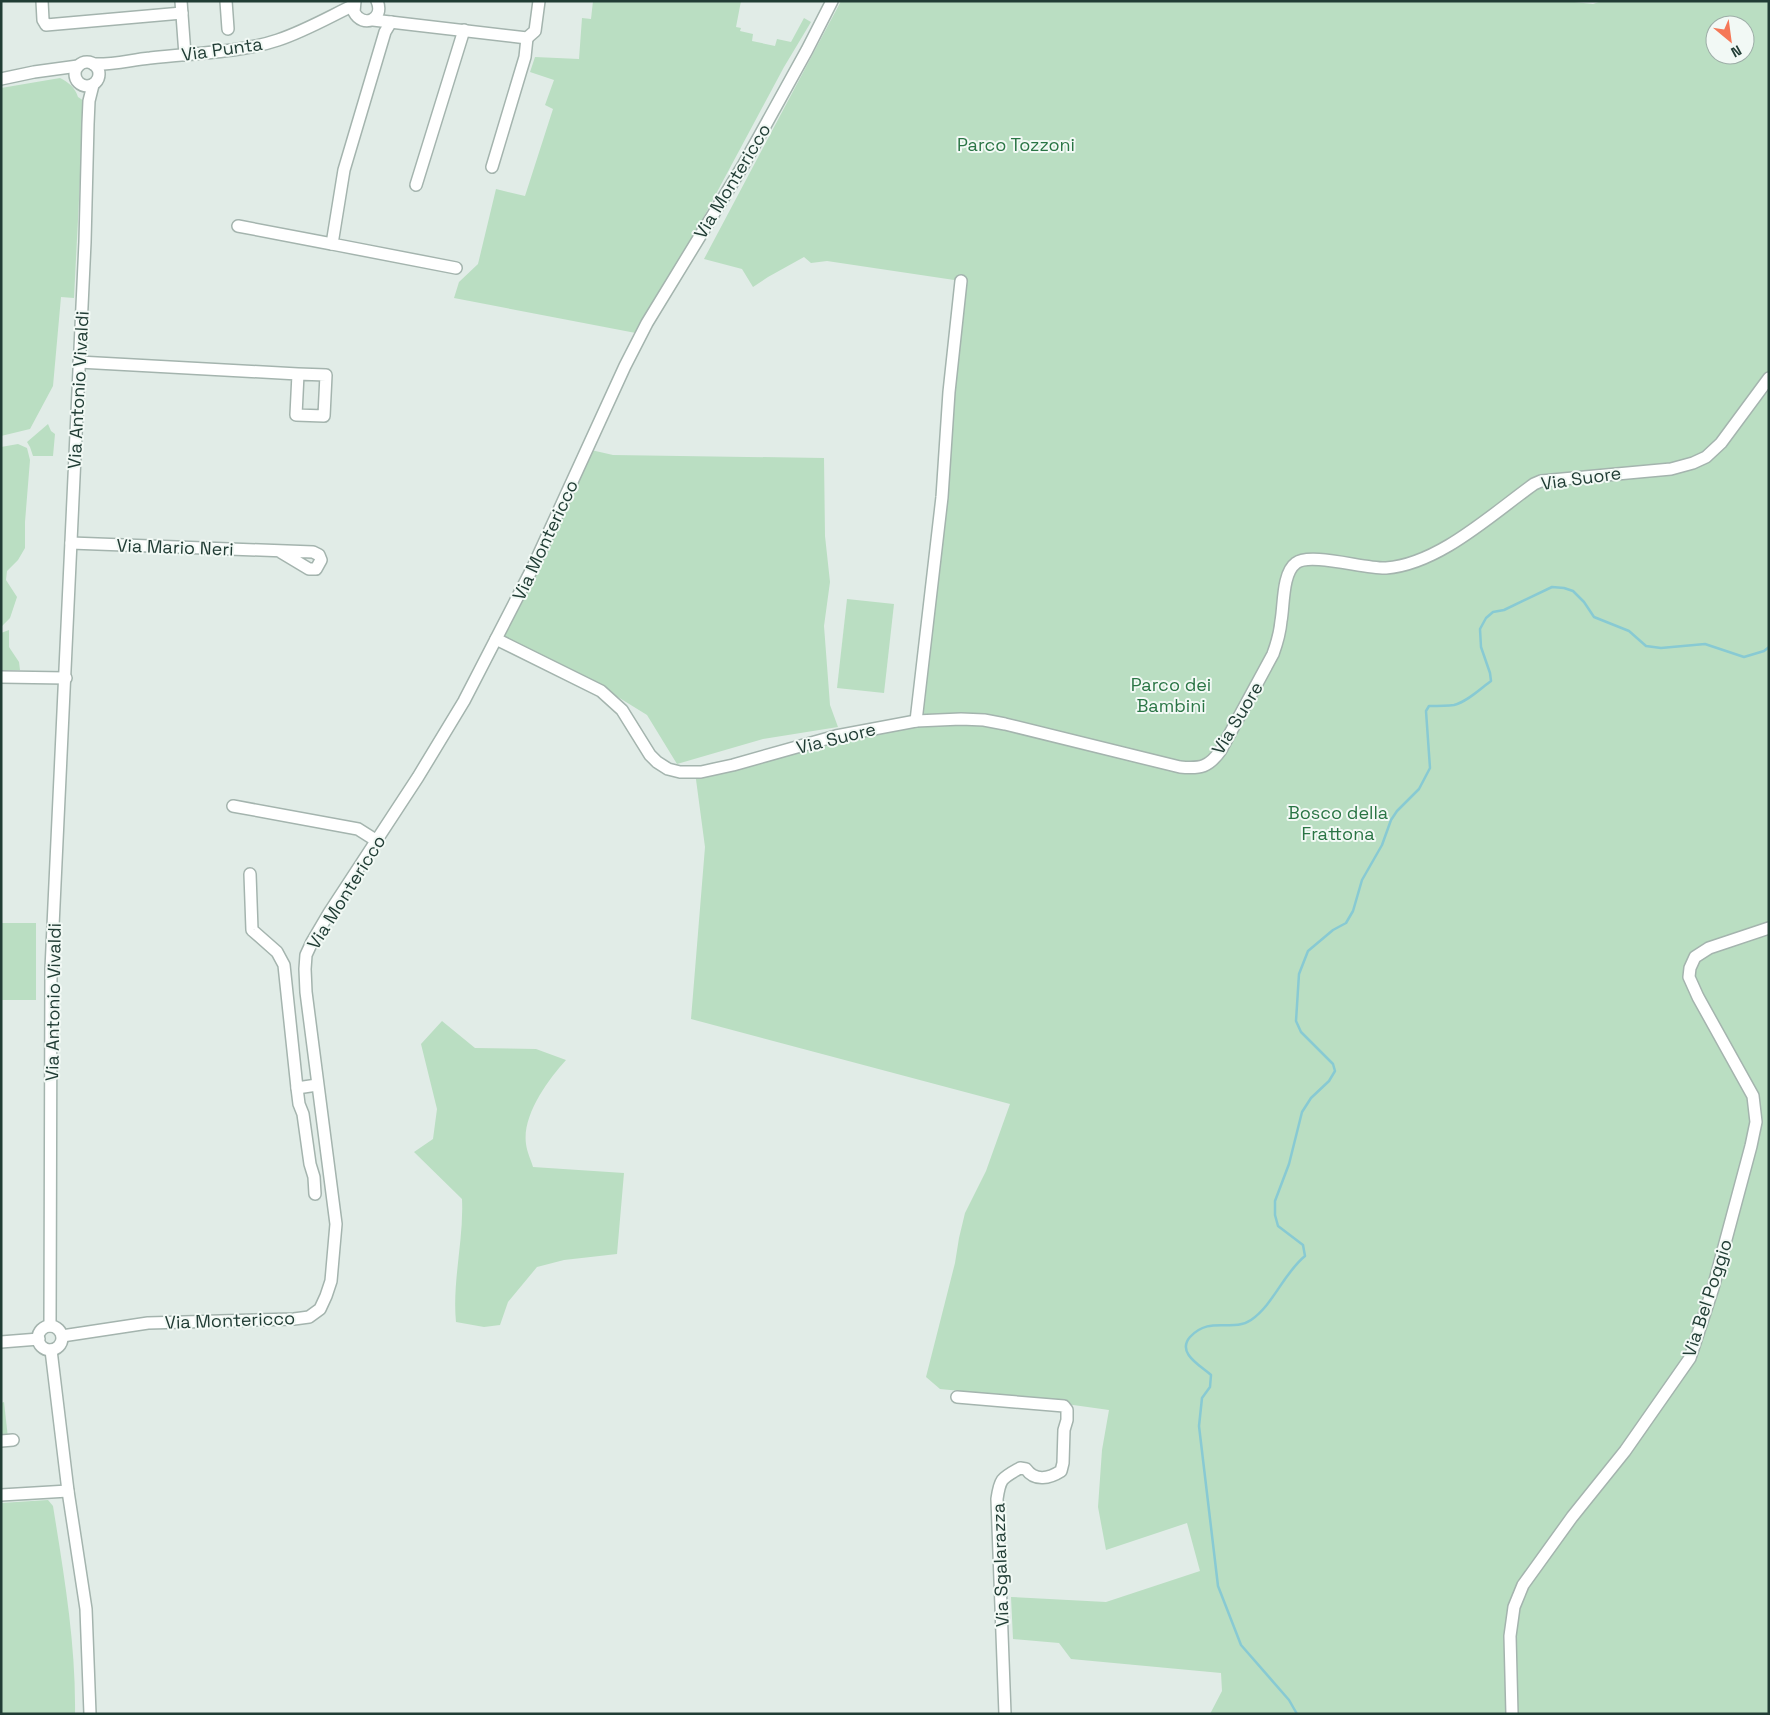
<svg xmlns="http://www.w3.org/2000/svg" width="1770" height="1715" font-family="'Space Grotesk',sans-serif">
<rect width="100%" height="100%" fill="#e1ece7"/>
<!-- green -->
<g fill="#badec2" fill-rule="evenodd">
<polygon points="593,1 741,1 736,27 741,28 740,31 753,34 752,41 775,46 777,39 791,42 804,18 811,22 784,67 641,334 454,298 459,282 478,264 496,189 525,196 553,109 545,105 554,80 530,72 535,57 579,59 582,18 591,19"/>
<path d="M841 1H1565L1593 4 1602 1H1769V1714H1210L1222 1691 1221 1673 1071 1659 1059 1643 1013 1639 1011 1597 1106 1602 1200 1571 1187 1523 1106 1550 1098 1507 1102 1450 1109 1410 1002 1395 940 1389 926 1377 955 1263 959 1238 965 1213 986 1171 1010 1104 691 1019 705 847 695 772 919 721 925 701 961 281 827 261 811 263 804 257 768 277 753 287 742 269 704 259ZM1715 25H1745V55H1715Z"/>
<path d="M60 78C68 82 75 87 78 97L84 101 74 298 61 297 53 386 30 429 1 436V88Z"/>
<polygon points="48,424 51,431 55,434 53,456 33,456 30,447 27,442"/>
<polygon points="18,444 27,448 30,460 25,522 25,548 18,560 7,571 6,580 17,597 10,618 1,627 1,447"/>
<polygon points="591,450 613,455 824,458 825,536 830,582 824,626 830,705 838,727 763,739 677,764 647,715 579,673 494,635"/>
<polygon points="847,599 894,604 884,693 837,688"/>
<polygon points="9,630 9,647 19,662 20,670 1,670 1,633"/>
<rect x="1" y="923" width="35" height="77"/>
<path d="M442 1021 475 1048 536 1049 566 1060C548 1080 522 1115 526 1144 527 1152 531 1160 533 1167L624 1173 617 1254 564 1260 537 1267 508 1302 500 1325 484 1327 456 1322C452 1281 464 1240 462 1199L414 1152 433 1139 437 1109 421 1044Z"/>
<polygon points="4,1402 8,1438 1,1438 1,1403"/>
<path d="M48 1500 53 1506C64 1575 76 1644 75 1714H1V1503Z"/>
</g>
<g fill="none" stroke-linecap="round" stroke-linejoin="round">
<!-- stream -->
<path stroke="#88cad3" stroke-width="2.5" d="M1297 1714 1289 1700 1241 1645 1218 1586 1199 1426 1202 1398 1210 1387 1211 1375C1201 1366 1176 1353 1190 1337 1210 1315 1232 1333 1251 1320 1274 1304 1283 1274 1305 1256L1303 1245 1278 1226 1275 1215V1201L1289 1164 1302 1112 1311 1098 1329 1081 1335 1071 1333 1064 1301 1032 1296 1021 1299 974 1308 951 1333 930 1346 923 1353 911 1362 880 1382 845 1391 820 1397 811 1419 789 1430 768 1426 711 1429 706C1437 706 1446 706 1454 705 1467 702 1480 689 1491 681L1490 673 1481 647 1480 629 1486 618 1493 612 1504 610 1552 587 1564 588 1573 591 1584 602 1594 617 1629 631 1646 646 1661 648 1705 644 1744 657 1764 651 1769 647"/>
<!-- minor casing -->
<g stroke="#a4b4ae" stroke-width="14">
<g id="minor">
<polyline points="42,1 43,20 46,25 182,13"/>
<polyline points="181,1 185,55"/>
<polyline points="226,1 228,29"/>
<path d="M355 1 354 12C363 29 385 19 377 1"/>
<polyline points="373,20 527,38 535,31 539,1"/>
<polyline points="391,22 385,32 344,170 332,244 456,268"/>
<circle cx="87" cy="74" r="12"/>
<path d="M93 64C113 65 130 60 150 58 190 53 240 53 278 40 305 31 329 17 354 5"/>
<polyline points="1,79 34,72 78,66"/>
<polyline points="492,167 525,57 527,38"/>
<polyline points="416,185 464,30"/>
<polyline points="238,226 332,244"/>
<polyline points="79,362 298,374 326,375 324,416 296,415 298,374"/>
<polyline points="71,543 313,552 319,555 321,560 316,569 309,569 279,551"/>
<path d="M496 639 601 691 622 710 650 755 657 762 668 769 680 772H701L733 765 836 736 916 721 961 719 984 720 1005 724 1180 767C1201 769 1209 767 1221 750L1273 654C1277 643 1280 633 1281 621 1284 606 1282 573 1296 563 1310 552 1365 569 1386 568 1439 564 1492 514 1534 484L1541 481 1671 469 1693 463 1706 457 1721 443 1769 378"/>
<polyline points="1,677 66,678"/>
<polyline points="916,721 942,497 949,392 961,281"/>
<polyline points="233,806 358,829 377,841"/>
<polyline points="250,874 252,930 277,952 284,965 297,1088 317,1085"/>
<polyline points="297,1088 299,1104 303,1114 310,1164 314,1177 315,1194"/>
<polyline points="50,1326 51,969 85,242 88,124 89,101 93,85"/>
<circle cx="50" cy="1338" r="12"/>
<polyline points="62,1336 148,1323 294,1319 309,1317 320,1309 326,1296 331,1281 336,1224 306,992 305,969 306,955 312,942 329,913 418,777 464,701 533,567 625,366 647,323 744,164 807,50 832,1"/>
<polyline points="1,1342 39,1339"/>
<polyline points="51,1350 68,1491 86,1609 90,1714"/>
<path d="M957 1397 1064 1406 1067 1410V1420L1064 1430 1063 1463 1061 1471C1050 1478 1035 1482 1026 1469L1020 1468C1002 1478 1000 1478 997 1499L1005 1714"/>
<polyline points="1,1441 13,1440"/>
<polyline points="1,1495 68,1491"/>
<polyline points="1512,1714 1510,1636 1514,1607 1523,1585 1572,1517 1625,1451 1690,1358 1713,1288 1751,1146 1756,1122 1753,1096 1698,997 1689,977 1690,968 1695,957 1709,948 1769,928"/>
</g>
</g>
<!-- minor -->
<use href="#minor" stroke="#fff" stroke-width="11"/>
</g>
<g text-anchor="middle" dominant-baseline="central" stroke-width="4" stroke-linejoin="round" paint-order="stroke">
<!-- street labels -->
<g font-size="18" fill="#213d35" stroke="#f2f9f5">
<text transform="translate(222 49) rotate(-8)">Via Punta</text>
<text transform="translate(732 181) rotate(-59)">Via Montericco</text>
<text transform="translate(78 390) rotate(-87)">Via Antonio Vivaldi</text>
<text transform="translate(1581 478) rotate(-8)">Via Suore</text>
<text transform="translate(545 540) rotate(-65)">Via Montericco</text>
<text transform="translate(175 547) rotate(2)">Via Mario Neri</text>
<text transform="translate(1237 718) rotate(-59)">Via Suore</text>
<text transform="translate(836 738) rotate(-14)">Via Suore</text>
<text transform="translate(346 892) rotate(-58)">Via Montericco</text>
<text transform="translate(53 1002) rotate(-89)">Via Antonio Vivaldi</text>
<text transform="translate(1707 1298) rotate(-72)">Via Bel Poggio</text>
<text transform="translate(230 1320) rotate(-2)">Via Montericco</text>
<text transform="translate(1000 1565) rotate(-92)">Via Sgalarazza</text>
</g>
<!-- park labels -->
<g font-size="18" fill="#2a7545" stroke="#f2f9f5">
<text x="1016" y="144">Parco Tozzoni</text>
<text x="1171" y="684">Parco dei<tspan x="1171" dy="21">Bambini</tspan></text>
<text x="1338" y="812">Bosco della<tspan x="1338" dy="21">Frattona</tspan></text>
</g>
</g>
<!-- border -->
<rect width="1770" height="1715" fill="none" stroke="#213d35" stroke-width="5"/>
<!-- north arrow -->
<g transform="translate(1730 40) rotate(151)"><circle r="24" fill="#f2f9f5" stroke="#9eaea8"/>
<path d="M0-4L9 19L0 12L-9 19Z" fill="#f57857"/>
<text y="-8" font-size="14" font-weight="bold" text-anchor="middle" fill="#213d35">N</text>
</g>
</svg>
